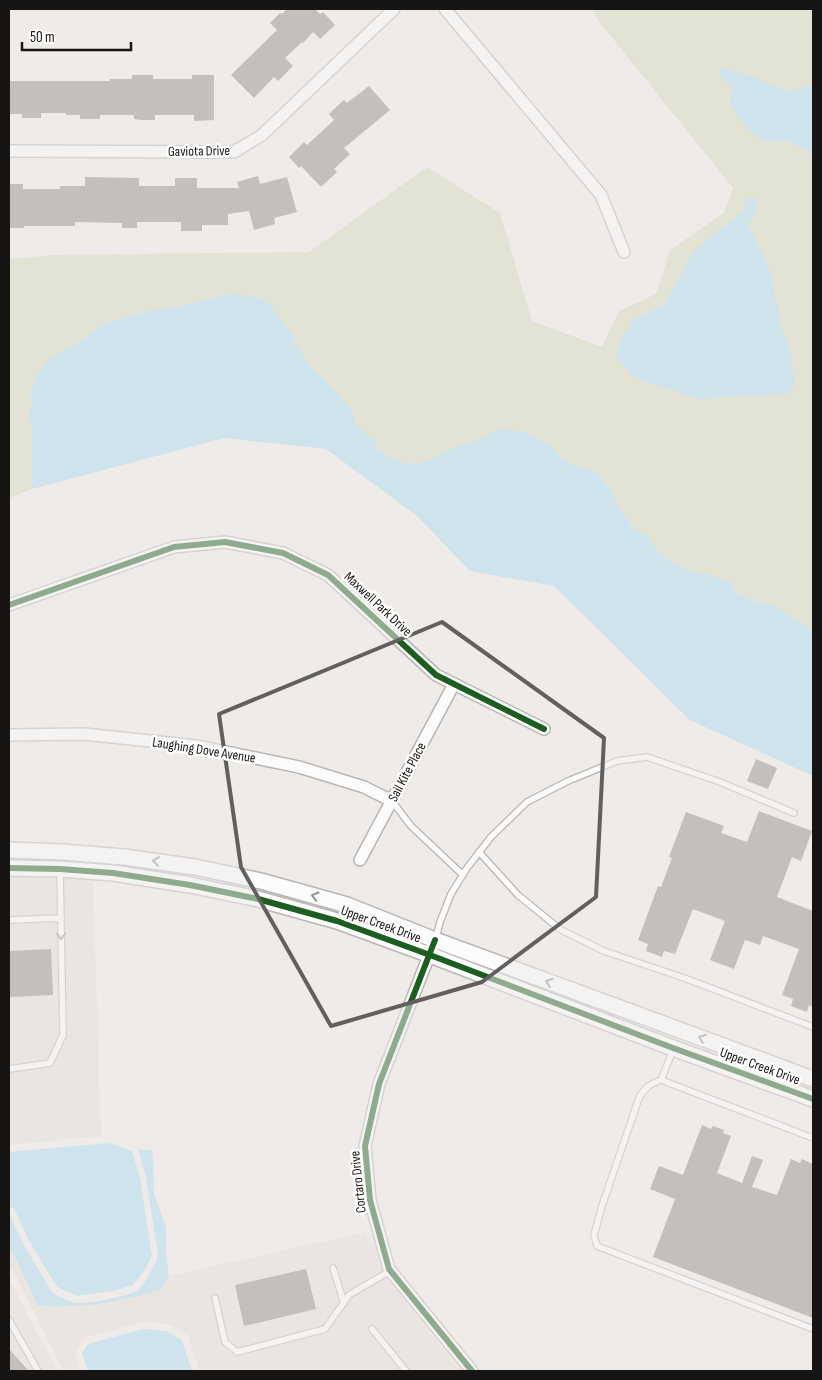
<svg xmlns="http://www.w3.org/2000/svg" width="822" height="1380" font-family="'Sofia Sans Condensed',sans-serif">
<rect width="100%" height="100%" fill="#eeebe9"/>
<!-- built -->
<g fill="#e6ded8">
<polygon points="9,877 60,878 93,880 101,1136 9,1145"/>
<polygon points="365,1232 375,1247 384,1275 461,1371 199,1371 189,1338 186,1334 167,1324 143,1322 86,1337 83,1340 76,1350 76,1355 81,1371 64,1371 9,1264 9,1248 17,1261 37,1305 53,1307 92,1305 160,1290 169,1276"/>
<polygon points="9,1279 57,1371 9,1371"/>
</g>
<!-- green -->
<polygon fill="#d2d7bc" points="592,9 813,9 813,631 774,605 764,605 739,594 734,590 731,582 727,582 714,576 688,570 666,559 657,550 646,535 641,533 631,525 617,505 610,488 592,469 577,467 568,463 561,458 553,448 545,442 523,432 503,429 492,432 483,438 451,449 430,460 420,463 412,464 404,463 389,457 377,448 373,440 359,428 355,423 351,409 333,389 308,364 294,340 292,334 266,301 230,294 172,308 136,314 104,324 78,343 49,359 36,376 30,393 32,405 28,417 31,424 32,436 32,489 9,498 9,259 54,255 309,252 427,167 500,213 532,321 602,347 619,311 656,294 670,250 724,213 733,188 597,19"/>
<!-- water -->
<g fill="#a8daef">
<path d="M723 67 728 70 745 74 784 90H795L813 84V153L811 154C792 141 788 140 764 141 752 134 731 114 730 100 729 96 731 92 732 88 727 82 719 78 720 69Z"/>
<path d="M753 197C762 206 753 216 748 225L762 252 771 274 781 327 790 350 794 384 790 393 786 394 697 399 676 391 642 381 630 374 616 354 622 338 633 320 663 305 676 285 692 253 744 210 745 202 748 199Z"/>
<polygon points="230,294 239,294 257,298 266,301 270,305 292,334 294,340 308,364 333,389 351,409 355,423 359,428 373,440 377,448 389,457 404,463 412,464 420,463 430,460 451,449 483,438 492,432 503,429 523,432 545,442 553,448 561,458 568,463 577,467 592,469 610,488 617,505 631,525 641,533 646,535 657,550 666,559 688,570 714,576 727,582 731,582 734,590 739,594 764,605 774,605 813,631 813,776 690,720 554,586 470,571 417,516 326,449 224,438 32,489 32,436 31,424 28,417 32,405 30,393 36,376 49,359 78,343 104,324 148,311 172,308"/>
<polygon points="108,1143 132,1151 140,1178 152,1256 142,1274 133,1285 113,1291 77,1296 57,1287 28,1239 14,1208 9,1207 9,1152"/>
<path d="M138 1149 152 1151 153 1157 154 1194 166 1227V1252L169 1276 160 1290 136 1297 92 1305 53 1307 37 1305 17 1261 9 1248V1214L23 1243 51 1291 54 1294C61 1297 69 1302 76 1303 84 1305 129 1296 136 1291 145 1285 156 1264 158 1255L146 1177Z"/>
<polygon points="144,1329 166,1331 182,1340 192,1371 88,1371 82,1353 88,1344"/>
</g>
<!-- building -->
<g fill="#8c8a88">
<polygon points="287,9 315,9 320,14 323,12 335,25 320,39 313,32 303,43 302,42 285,58 293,66 278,81 274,77 254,98 231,75 277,30 270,23 280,13 282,14"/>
<polygon points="132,75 153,75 153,79 192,79 192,75 214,75 214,120 194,121 194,115 155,115 155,120 141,120 134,119 134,115 100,115 100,119 80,119 80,115 66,115 66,113 41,113 41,118 22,118 22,114 9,114 9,81 110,81 110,79 132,79"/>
<polygon points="369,86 390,110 344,148 350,154 334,169 337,172 321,187 301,166 299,168 289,157 304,142 307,145 334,120 329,114 334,109 344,100 347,103"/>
<polygon points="258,176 260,184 287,177 297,212 274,218 275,224 254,230 249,211 228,214 228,225 202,225 202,231 181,231 181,222 137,222 137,228 122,228 122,223 75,222 75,226 24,226 24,228 9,228 9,184 23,184 23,189 60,189 60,186 85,186 85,177 139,178 139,186 175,186 175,178 197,178 197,188 239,188 237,182"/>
<polygon points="756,759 777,768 768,789 747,781"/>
<polygon points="759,811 812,831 801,861 792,857 777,897 813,911 813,1007 809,1005 807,1012 791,1006 793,999 782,995 799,949 763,936 760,945 745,940 734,969 710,960 725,921 693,909 675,954 664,951 662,957 646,951 648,944 638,940 658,886 661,887 672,858 669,857 686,812 724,826 721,833 747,842"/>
<polygon points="51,949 53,995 9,997 9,951"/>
<polygon points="702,1125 711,1129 713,1126 724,1130 723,1133 731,1136 717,1173 742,1183 752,1156 763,1160 752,1187 777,1195 791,1159 800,1163 802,1159 813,1164 813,1318 653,1257 675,1199 650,1189 659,1166 683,1175"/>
<polygon points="306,1269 316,1309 244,1326 235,1285"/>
<polygon points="9,1349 29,1371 9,1371"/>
</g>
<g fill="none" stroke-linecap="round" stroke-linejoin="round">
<!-- service casing -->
<g stroke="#b8b5b3" stroke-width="8">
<g id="service">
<polyline points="392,801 411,826 463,875"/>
<polyline points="479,852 518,895 561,930 604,951 687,979 813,1027"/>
<polyline points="9,920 61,918"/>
<polyline points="436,938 440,922 451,894 467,868 491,837 527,802 568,781 617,761 647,757 720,782 794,813"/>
<polyline points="673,1050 661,1080 813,1138"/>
<polyline points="9,1069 50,1063 63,1035 60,869"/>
<path d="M661 1080C650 1084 644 1088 639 1098L602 1206 594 1235 597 1246 813 1329"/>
<polyline points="333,1268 344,1303"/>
<polyline points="215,1298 225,1342 237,1352 325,1329 349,1295 390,1271"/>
<polyline points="9,1320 38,1371"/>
<polyline points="372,1329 406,1371"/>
</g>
</g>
<!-- minor casing -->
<g stroke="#b8b5b3" stroke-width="14">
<g id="minor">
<polyline points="445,9 601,195 624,252"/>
<polyline points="9,151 234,152 262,135 394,9"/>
<polyline points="9,605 174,547 225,542 283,553 328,575 436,675 544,729"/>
<polyline points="9,735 84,734 197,746 299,767 364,787 392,801"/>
<polyline points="360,860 454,684"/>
<polyline points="435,940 379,1084 365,1146 370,1200 389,1269 472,1371"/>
</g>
</g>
<!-- tertiary casing -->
<g stroke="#b8b5b3" stroke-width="18">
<g id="tertiary">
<polyline points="9,850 62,852 124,857 195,867 261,881 347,905 435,940 813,1079"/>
<polyline points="9,868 60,869 113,873 190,885 258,899 337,921 430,955 673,1048 813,1099"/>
</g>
</g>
<!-- service -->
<use href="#service" stroke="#fcfcfc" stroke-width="5.5"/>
<!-- minor -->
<use href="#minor" stroke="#fcfcfc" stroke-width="11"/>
<!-- tertiary -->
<use href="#tertiary" stroke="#fcfcfc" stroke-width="15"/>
<!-- cycleway casing -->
<g stroke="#fff" stroke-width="9">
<g id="cycleway">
<polyline points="9,605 174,547 225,542 283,553 328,575 436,675 544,729"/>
<polyline points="9,868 60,869 113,873 190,885 258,899 337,921 430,955 673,1048 813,1099"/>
<polyline points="435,940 379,1084 365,1146 370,1200 389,1269 472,1371"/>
</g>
</g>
<!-- cycleway -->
<use href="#cycleway" stroke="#1b5e20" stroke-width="6"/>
</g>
<!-- one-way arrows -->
<defs><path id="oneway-chevron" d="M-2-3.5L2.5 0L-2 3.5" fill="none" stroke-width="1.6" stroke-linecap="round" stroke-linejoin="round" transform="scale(1.25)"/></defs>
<g stroke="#959493">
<use href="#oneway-chevron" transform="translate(156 861) rotate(-172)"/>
<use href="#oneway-chevron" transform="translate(315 896) rotate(-164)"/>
<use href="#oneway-chevron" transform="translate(61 936) rotate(90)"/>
<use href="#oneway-chevron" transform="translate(549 982) rotate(-160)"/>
<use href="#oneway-chevron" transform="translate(702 1038) rotate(-160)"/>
</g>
<!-- marked area -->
<path d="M0 0H822V1380H0ZM442 622 604 738 596 897 482 982 331 1026 241 867 219 714Z" fill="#eeebe9" fill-opacity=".55" fill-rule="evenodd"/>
<path fill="none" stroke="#62605e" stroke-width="4" stroke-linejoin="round" d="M442 622 604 738 596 897 482 982 331 1026 241 867 219 714Z"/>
<g text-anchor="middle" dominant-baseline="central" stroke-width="5" stroke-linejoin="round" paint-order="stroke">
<!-- street labels -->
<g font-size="14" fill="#171513" stroke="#fff">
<text transform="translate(199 151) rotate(-1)">Gaviota Drive</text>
<text transform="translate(378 604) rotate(43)">Maxwell Park Drive</text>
<text transform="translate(204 750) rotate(9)">Laughing Dove Avenue</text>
<text transform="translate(407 772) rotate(-62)">Sail Kite Place</text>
<text transform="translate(381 924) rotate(20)">Upper Creek Drive</text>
<text transform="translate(760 1066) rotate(20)">Upper Creek Drive</text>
<text transform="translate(358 1182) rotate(-96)">Cortaro Drive</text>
</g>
</g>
<!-- border -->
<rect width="822" height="1380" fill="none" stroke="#171513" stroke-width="20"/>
<!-- scale -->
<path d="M22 42v8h109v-8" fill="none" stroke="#171513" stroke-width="2.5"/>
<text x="30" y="42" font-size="15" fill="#171513" stroke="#ffffff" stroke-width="4" paint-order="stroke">50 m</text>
</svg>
